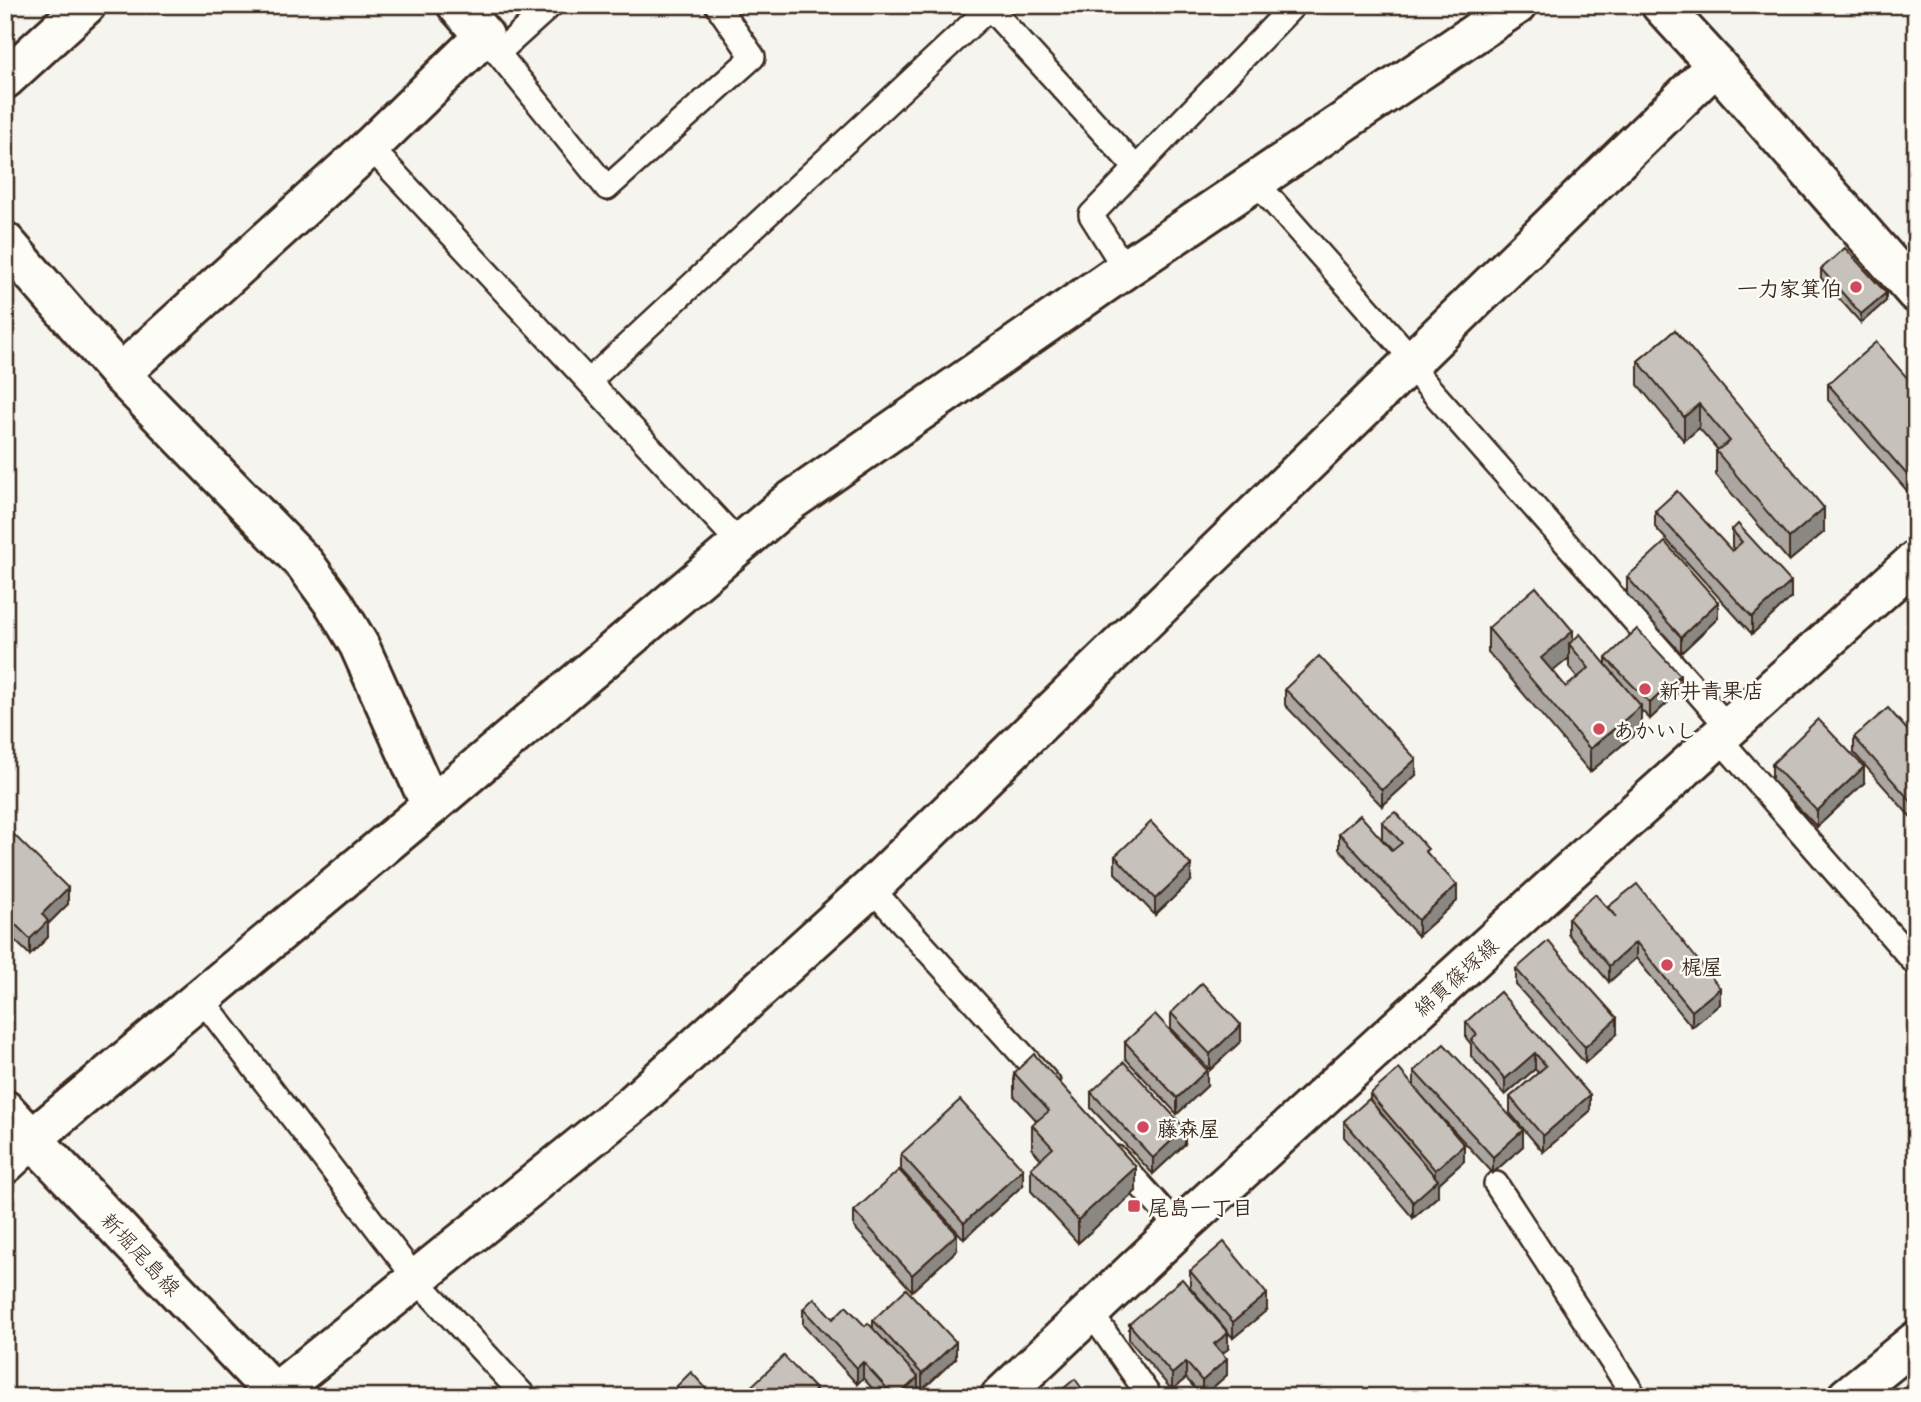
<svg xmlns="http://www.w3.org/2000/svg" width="1921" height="1402" font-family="'Playpen Sans','Klee One',sans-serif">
<rect width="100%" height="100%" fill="#f5f4ee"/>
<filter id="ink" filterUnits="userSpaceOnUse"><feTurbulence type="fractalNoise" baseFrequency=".0143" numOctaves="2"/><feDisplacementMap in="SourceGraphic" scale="14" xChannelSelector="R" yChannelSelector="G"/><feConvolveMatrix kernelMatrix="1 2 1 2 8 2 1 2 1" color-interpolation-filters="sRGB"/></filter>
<g filter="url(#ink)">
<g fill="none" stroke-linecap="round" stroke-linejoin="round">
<!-- lane casing -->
<g stroke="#3b2a1e" stroke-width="28">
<g id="lane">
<polyline points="987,5 1136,168"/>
<polyline points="484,36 607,188 753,57 717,5"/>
<polyline points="498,53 551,5"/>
<polyline points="370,147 740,544"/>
<polyline points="1255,181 1413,360"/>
<polyline points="1125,269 1091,215 1294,5"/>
<polyline points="1408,364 1729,728"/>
<polyline points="589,381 989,8"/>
<polyline points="1718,737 1916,964"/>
<polyline points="871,888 1048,1083"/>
<polyline points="201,998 416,1279 525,1397"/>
<polyline points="1116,1158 1179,1228"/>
<polyline points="1496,1184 1635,1397"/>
<polyline points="1091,1313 1150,1397"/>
</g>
</g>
<!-- street casing -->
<g stroke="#3b2a1e" stroke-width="44">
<g id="street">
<polyline points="1661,5 1716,65 1916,293"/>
<polyline points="5,79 86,5"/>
<polyline points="5,242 120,374 305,564 335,605 359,645 431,806"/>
<polyline points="120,374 370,147 484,36 457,5"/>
<polyline points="5,1164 33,1138 431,806 788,503 1125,269 1517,5"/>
<polyline points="275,1393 634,1103 871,888 1716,65"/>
<polyline points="1847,1397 1916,1341"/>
</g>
</g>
<!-- secondary casing -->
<g stroke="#3b2a1e" stroke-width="44">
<g id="secondary">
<polyline points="5,1110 278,1397"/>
<polyline points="1000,1397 1179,1228 1559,881 1916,560"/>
</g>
</g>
<!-- lane -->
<use href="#lane" stroke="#fdfcf7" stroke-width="23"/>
<!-- street -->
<use href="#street" stroke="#fdfcf7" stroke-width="38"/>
<!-- secondary -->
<use href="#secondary" stroke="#fdfcf7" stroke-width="38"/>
</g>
<!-- wall -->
<g fill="#aba6a1" stroke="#3b2a1e" stroke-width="2" fill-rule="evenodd">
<polygon points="1916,245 1916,270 1912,265 1912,249"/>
<polygon points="1821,269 1886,301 1861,323 1821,278"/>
<polygon points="1675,330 1824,532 1789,561 1716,475 1716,451 1718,450 1699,428 1684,441 1638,385 1638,361"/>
<polygon points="1828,384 1916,388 1909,493 1828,400"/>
<polygon points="1655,511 1732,551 1734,549 1732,547 1732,530 1791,598 1752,634 1655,527"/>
<polygon points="1627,577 1718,618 1681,653 1627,594"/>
<path d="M1488 628 1573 640 1606 665V658L1680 691 1650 719 1641 710V729L1590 772 1488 652ZM1569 658V667L1578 678 1566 687 1553 671Z"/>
<polygon points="1285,689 1416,775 1382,806 1285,705"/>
<polygon points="1854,737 1916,740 1916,823 1854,753"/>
<polygon points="1772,764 1864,783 1817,827 1772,780"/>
<polygon points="1382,822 1428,854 1457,901 1418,936 1339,849 1339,833 1392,851 1393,850 1382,839"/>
<polygon points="5,826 68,904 48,924 48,937 30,955 5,931"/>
<polygon points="1115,856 1191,881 1155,915 1115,873"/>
<polygon points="1608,908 1720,1004 1692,1027 1636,958 1609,982 1568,934 1568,918"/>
<polygon points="1516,969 1617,1034 1585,1063 1516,985"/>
<polygon points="1500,992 1590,1111 1543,1152 1510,1113 1510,1097 1538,1073 1535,1069 1505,1095 1471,1056 1471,1044 1466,1038 1466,1022"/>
<polygon points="1171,1013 1241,1041 1210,1070 1171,1029"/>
<polygon points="1125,1042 1207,1086 1177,1114 1125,1058"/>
<polygon points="1414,1071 1523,1146 1493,1173 1417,1091 1464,1161 1438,1184 1438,1196 1413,1218 1344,1137 1344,1121 1370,1101 1370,1094 1414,1087"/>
<polygon points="1014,1073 1136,1191 1078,1243 1031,1191 1031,1168 1041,1159 1032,1149 1032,1125 1037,1121 1014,1096"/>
<polygon points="1091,1092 1185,1144 1153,1174 1091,1108"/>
<polygon points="901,1154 1023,1185 964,1239 901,1170"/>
<polygon points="854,1211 957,1250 912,1291 854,1227"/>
<polygon points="1190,1271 1267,1310 1233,1338 1190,1287"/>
<polygon points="803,1309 833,1319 873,1328 873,1320 956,1358 922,1390 918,1386 918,1393 914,1397 880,1397 863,1378 857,1384 803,1325"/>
<polygon points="1129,1324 1228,1349 1222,1353 1227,1375 1202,1397 1186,1378 1172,1390 1129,1340"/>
<polygon points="677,1386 714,1397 677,1397"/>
</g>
<!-- shaded-wall -->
<g fill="#8b8783" stroke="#3b2a1e" stroke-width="2">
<polygon points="1886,293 1886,301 1861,323 1861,314"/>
<polygon points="1699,404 1699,428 1684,441 1684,417"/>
<polygon points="1916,471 1916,487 1909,493 1909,477"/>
<polygon points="1824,508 1824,532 1789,561 1789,538"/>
<polygon points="1791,582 1791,598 1752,634 1752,617"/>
<polygon points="1718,602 1718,618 1681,653 1681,637"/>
<polygon points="1573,631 1573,648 1569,644 1569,658 1541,681 1541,658"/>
<polygon points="1680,675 1680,691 1650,719 1650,703"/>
<polygon points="1641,706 1641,729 1590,772 1590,749"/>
<polygon points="1416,759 1416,775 1382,806 1382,790"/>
<polygon points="1864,767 1864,783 1817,827 1817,811"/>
<polygon points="1191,865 1191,881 1155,915 1155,899"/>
<polygon points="1457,885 1457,901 1418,936 1418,920"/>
<polygon points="68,888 68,904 48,924 48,937 30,955 30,939 42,914"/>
<polygon points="1636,942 1636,958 1609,982 1609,966"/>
<polygon points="1720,988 1720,1004 1692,1027 1692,1011"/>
<polygon points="1617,1018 1617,1034 1585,1063 1585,1047"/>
<polygon points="1241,1025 1241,1041 1210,1070 1210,1054"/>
<polygon points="1535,1053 1535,1069 1505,1095 1505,1079"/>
<polygon points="1207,1070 1207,1086 1177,1114 1177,1098"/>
<polygon points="1590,1095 1590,1111 1543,1152 1543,1136"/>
<polygon points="1185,1128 1185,1144 1153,1174 1153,1158"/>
<polygon points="1523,1130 1523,1146 1493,1173 1493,1157"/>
<polygon points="1464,1145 1464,1161 1438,1184 1438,1196 1413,1218 1413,1202 1435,1182 1435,1170"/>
<polygon points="1136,1167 1136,1191 1078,1243 1078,1220"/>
<polygon points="1023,1169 1023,1185 964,1239 964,1223"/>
<polygon points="957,1234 957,1250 912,1291 912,1275"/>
<polygon points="1267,1294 1267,1310 1233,1338 1233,1322"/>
<polygon points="1228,1333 1228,1349 1214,1360 1214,1344"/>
<polygon points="956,1342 956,1358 922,1390 922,1374"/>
<polygon points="1227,1359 1227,1375 1202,1397 1202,1381"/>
<polygon points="863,1362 863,1378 857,1384 857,1368"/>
<polygon points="1186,1362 1186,1378 1172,1390 1172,1374"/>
<polygon points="918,1377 918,1393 914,1397 897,1397"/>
<polygon points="816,1390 816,1397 808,1397"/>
</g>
<!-- building -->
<g fill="#c7c1bb" stroke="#3b2a1e" stroke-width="2">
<polygon points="1916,245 1916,254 1912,249"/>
<polygon points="1845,248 1886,293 1861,314 1821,269"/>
<polygon points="1675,330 1824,508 1789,538 1716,451 1730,441 1699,404 1684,417 1638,361"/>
<polygon points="1876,342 1916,388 1916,471 1909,477 1828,384"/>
<polygon points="1677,491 1732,551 1742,542 1732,530 1738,524 1791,582 1752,617 1655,511"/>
<polygon points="1665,542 1718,602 1681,637 1627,577"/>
<polygon points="1536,587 1573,631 1541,658 1566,687 1589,668 1569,644 1580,634 1641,706 1590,749 1488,628"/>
<polygon points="1637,629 1680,675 1650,703 1606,658"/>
<polygon points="1319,656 1416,759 1382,790 1285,689"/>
<polygon points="1888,708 1916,740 1916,807 1854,737"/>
<polygon points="1818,719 1864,767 1817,811 1772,764"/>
<polygon points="1395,812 1428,849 1425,851 1457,885 1418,920 1339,833 1360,815 1392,851 1402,843 1382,822"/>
<polygon points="1151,822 1191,865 1155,899 1115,856"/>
<polygon points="5,826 68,888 42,914 48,921 30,939 5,914"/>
<polygon points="1637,884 1720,988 1692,1011 1636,942 1609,966 1568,918 1595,894 1616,917 1608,907"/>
<polygon points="1548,941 1617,1018 1585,1047 1516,969"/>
<polygon points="1202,983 1241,1025 1210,1054 1171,1013"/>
<polygon points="1500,992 1590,1095 1543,1136 1510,1097 1546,1066 1535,1053 1505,1079 1471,1040 1477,1035 1466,1022"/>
<polygon points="1155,1014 1207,1070 1177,1098 1125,1042"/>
<polygon points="1444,1044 1523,1130 1493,1157 1414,1071"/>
<polygon points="1034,1054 1136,1167 1078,1220 1031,1168 1053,1148 1032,1125 1049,1111 1014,1073"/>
<polygon points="1124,1062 1185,1128 1153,1158 1091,1092"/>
<polygon points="1399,1069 1464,1145 1435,1170 1370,1094"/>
<polygon points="1369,1099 1438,1180 1413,1202 1344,1121"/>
<polygon points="960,1100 1023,1169 964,1223 901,1154"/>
<polygon points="899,1170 957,1234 912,1275 854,1211"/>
<polygon points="1224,1242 1267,1294 1233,1322 1190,1271"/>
<polygon points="1182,1279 1228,1333 1214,1344 1227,1359 1202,1381 1186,1362 1172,1374 1129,1324"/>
<polygon points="906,1289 956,1342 922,1374 873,1320"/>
<polygon points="814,1298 833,1319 846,1306 865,1326 868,1323 918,1377 897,1397 895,1397 863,1362 857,1368 803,1309"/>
<polygon points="784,1356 816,1390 808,1397 749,1397 745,1392"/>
<polygon points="691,1372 714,1397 687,1397 677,1386"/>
<polygon points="1075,1379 1088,1397 1053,1397"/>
</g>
</g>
<!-- markers -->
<g fill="#d1495b" stroke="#fdfcf7" stroke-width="2.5">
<circle cx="1856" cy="287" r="7"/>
<circle cx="1645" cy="689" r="7"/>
<circle cx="1599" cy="729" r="7"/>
<circle cx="1667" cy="965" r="7"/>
<circle cx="1143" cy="1127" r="7"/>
<rect x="1127" y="1199" width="14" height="14" rx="3.5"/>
</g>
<g text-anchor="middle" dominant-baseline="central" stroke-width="5" stroke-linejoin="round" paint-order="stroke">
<!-- poi labels -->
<g font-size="21" font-weight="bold" fill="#3b2a1e" stroke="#fdfcf7" text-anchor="start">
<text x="1842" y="287" text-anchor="end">一力家箕伯</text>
<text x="1659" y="689">新井青果店</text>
<text x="1613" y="729">あかいし</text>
<text x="1681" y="965">梶屋</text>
<text x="1157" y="1127">藤森屋</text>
<text x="1148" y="1206">尾島一丁目</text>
</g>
<!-- street labels -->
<g font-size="21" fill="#3b2a1e" stroke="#fdfcf7">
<text transform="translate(1455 976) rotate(-42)">綿貫篠塚線</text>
<text transform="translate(142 1253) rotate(47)">新堀尾島線</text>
</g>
</g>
<!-- margin -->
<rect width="1921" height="1402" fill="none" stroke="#fdfcf7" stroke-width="28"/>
<rect x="14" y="14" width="1893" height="1374" fill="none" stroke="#3b2a1e" stroke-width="2.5" filter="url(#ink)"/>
</svg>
